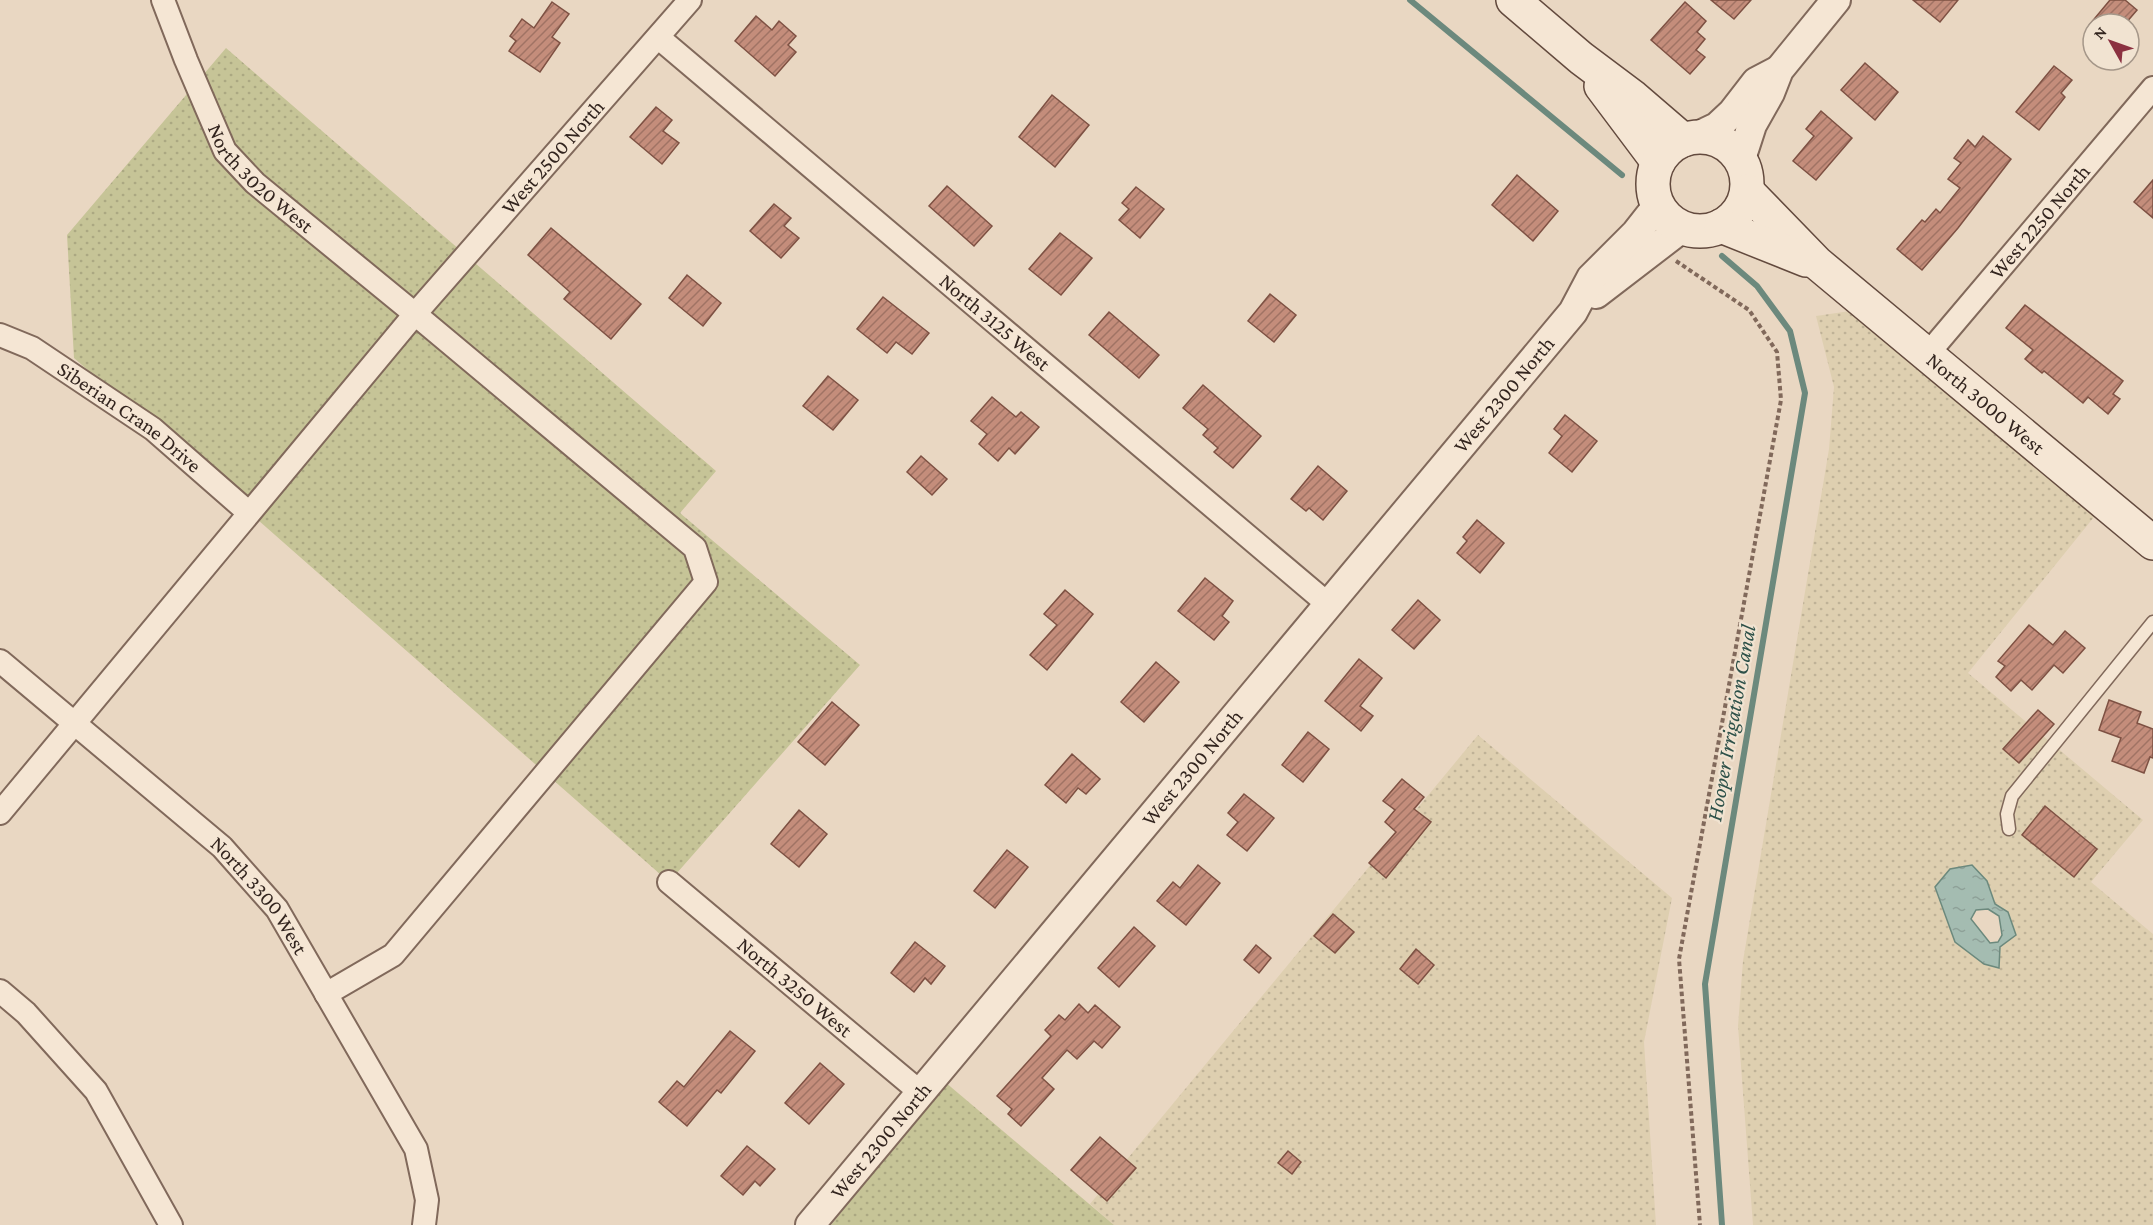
<svg xmlns="http://www.w3.org/2000/svg" width="2153" height="1225" font-family="'Crimson Pro',serif">
<defs>
<pattern id="farmland-dots" width="8" height="8" patternUnits="userSpaceOnUse" patternTransform="scale(1.5)"><rect width="8" height="8" fill="#decfb0"/><path d="M2 2h.1M6 6h.1" fill="none" stroke="#bfb297" stroke-width="1.8" stroke-linecap="round"/></pattern>
<pattern id="green-dots" width="8" height="8" patternUnits="userSpaceOnUse" patternTransform="scale(1.5)"><rect width="8" height="8" fill="#c6c497"/><path d="M2 2h.1M6 6h.1" fill="none" stroke="#aba882" stroke-width="1.8" stroke-linecap="round"/></pattern>
<pattern id="water-ripples" width="26" height="14" patternUnits="userSpaceOnUse" patternTransform="scale(1.5)"><rect width="26" height="14" fill="#a4bcb1"/><path d="M2 4q2-2 4 0t4 0M15 11q2-2 4 0t4 0" fill="none" stroke="#8ea198"/></pattern>
<pattern id="building-hatch" width="6" height="6" patternUnits="userSpaceOnUse" patternTransform="scale(1.5)"><rect width="6" height="6" fill="#c48d7b"/><path d="M-1 1l2-2M0 6l6-6M5 7l2-2" fill="none" stroke="#a07364"/></pattern>
</defs>
<rect width="100%" height="100%" fill="#e9d7c2"/>
<!-- farmland -->
<g fill="url(#farmland-dots)" fill-rule="evenodd">
<path d="M1857 310 2098 512 1968 673 2143 820 2091 882 2153 934V1225H1753L1738 1026 1743 961 1829 449 1834 387 1816 316ZM1987 881 1995 904 2016 935 2000 947 1999 968 1935 887Z"/>
<polygon points="1478,735 1672,898 1644,1042 1656,1225 1114,1225 1090,1204"/>
</g>
<!-- green -->
<g fill="url(#green-dots)">
<polygon points="226,48 716,471 680,513 860,665 669,882 74,358 67,235"/>
<polygon points="945,1082 1114,1225 831,1225"/>
</g>
<!-- water -->
<path fill="url(#water-ripples)" stroke="#6c897d" stroke-width="1.5" fill-rule="evenodd" d="M1972 865 1987 881 1995 904 2008 912 2016 935 2000 947 1999 968 1984 964 1955 942 1935 887 1950 869ZM1988 909 1999 916 2002 935 1998 942 1990 943 1971 919 1976 910Z"/>
<g fill="none" stroke-linecap="round" stroke-linejoin="round">
<!-- stream -->
<g stroke="#6c897d" stroke-width="6">
<polyline points="1410,0 1622,175"/>
<polyline points="1722,1225 1705,984 1805,393 1790,331 1757,286 1722,256"/>
</g>
</g>
<!-- building -->
<g fill="url(#building-hatch)" stroke="#7e5143" stroke-width="1.5">
<polygon points="1711,0 1751,0 1734,19"/>
<polygon points="1913,0 1958,0 1940,22"/>
<polygon points="2110,0 2125,0 2137,10 2125,24 2090,24"/>
<polygon points="552,2 569,14 552,37 560,43 540,72 509,51 516,41 510,36 522,19 534,28"/>
<polygon points="1685,2 1706,21 1697,32 1705,39 1696,50 1705,57 1690,74 1651,40"/>
<polygon points="756,16 772,30 779,21 796,36 788,45 796,52 775,76 735,41"/>
<polygon points="1865,63 1898,92 1875,120 1841,90"/>
<polygon points="2054,66 2072,80 2061,93 2065,97 2039,130 2016,112"/>
<polygon points="1052,95 1089,125 1055,167 1019,137"/>
<polygon points="656,107 672,120 663,131 679,143 662,164 630,137"/>
<polygon points="1821,111 1852,138 1816,180 1793,161 1814,136 1806,129"/>
<polygon points="1983,136 2011,159 1958,228 1922,270 1897,249 1922,220 1925,222 1936,209 1940,213 1960,188 1948,179 1961,163 1954,158 1968,140 1975,147"/>
<polygon points="1517,175 1558,211 1533,241 1492,205"/>
<polygon points="2153,180 2153,218 2134,202"/>
<polygon points="947,186 992,226 974,246 929,206"/>
<polygon points="1136,187 1164,209 1140,238 1119,220 1129,209 1122,203"/>
<polygon points="774,204 791,218 784,226 799,238 781,258 750,231"/>
<polygon points="551,228 641,304 611,339 564,299 570,292 528,255"/>
<polygon points="1060,233 1092,258 1061,295 1029,269"/>
<polygon points="687,275 721,303 703,326 669,298"/>
<polygon points="1270,294 1296,315 1274,342 1248,321"/>
<polygon points="883,297 929,333 912,354 896,342 887,353 857,329"/>
<polygon points="2025,305 2123,381 2113,394 2120,399 2108,414 2088,397 2083,403 2044,371 2042,373 2025,359 2033,350 2006,328"/>
<polygon points="1109,312 1159,355 1139,378 1089,335"/>
<polygon points="828,376 858,400 833,430 803,406"/>
<polygon points="1203,385 1261,436 1233,468 1214,452 1218,448 1203,435 1208,429 1183,408"/>
<polygon points="992,397 1016,417 1021,412 1039,427 1015,454 1009,448 998,461 979,444 987,434 971,421"/>
<polygon points="1565,415 1597,441 1572,472 1549,453 1562,436 1554,429"/>
<polygon points="921,456 947,479 932,495 907,472"/>
<polygon points="1318,466 1347,491 1323,520 1309,508 1306,511 1291,499"/>
<polygon points="1477,520 1504,543 1480,573 1457,553 1467,541 1463,537"/>
<polygon points="1205,578 1233,601 1222,616 1229,622 1214,640 1178,611"/>
<polygon points="1065,590 1093,614 1047,670 1030,655 1057,625 1044,614"/>
<polygon points="1418,600 1440,620 1414,649 1392,630"/>
<polygon points="2029,625 2053,645 2065,631 2085,648 2063,673 2054,665 2032,690 2021,680 2011,691 1996,677 2005,666 1998,661"/>
<polygon points="1359,659 1382,678 1360,706 1373,716 1361,731 1325,701"/>
<polygon points="1156,662 1179,682 1144,722 1121,702"/>
<polygon points="2109,700 2141,712 2137,723 2153,729 2153,758 2150,757 2144,773 2112,761 2121,738 2099,730"/>
<polygon points="832,702 859,725 825,765 798,742"/>
<polygon points="2038,710 2054,724 2019,763 2003,749"/>
<polygon points="1308,732 1329,749 1303,782 1282,765"/>
<polygon points="1072,754 1100,779 1086,794 1078,788 1066,803 1045,785"/>
<polygon points="1402,779 1424,797 1414,809 1431,822 1386,878 1369,863 1396,832 1385,822 1395,810 1383,801"/>
<polygon points="1244,794 1274,818 1247,851 1227,835 1238,822 1228,813"/>
<polygon points="2045,806 2097,849 2074,877 2022,835"/>
<polygon points="799,810 827,834 799,867 771,844"/>
<polygon points="1007,850 1028,867 995,908 974,891"/>
<polygon points="1198,865 1220,883 1186,925 1157,901 1173,882 1180,888"/>
<polygon points="1333,914 1354,932 1335,953 1314,936"/>
<polygon points="1134,927 1155,946 1119,987 1098,968"/>
<polygon points="915,942 945,966 931,984 925,978 914,992 891,973"/>
<polygon points="1256,945 1271,958 1259,973 1244,960"/>
<polygon points="1416,949 1434,965 1418,984 1400,969"/>
<polygon points="1079,1004 1088,1013 1095,1005 1120,1027 1102,1048 1094,1041 1077,1059 1067,1050 1042,1078 1054,1089 1021,1126 1008,1114 1012,1109 997,1096 1051,1036 1045,1030 1059,1015 1065,1020"/>
<polygon points="730,1031 755,1051 721,1093 717,1090 687,1126 659,1102 677,1081 684,1087"/>
<polygon points="820,1063 844,1084 809,1124 785,1103"/>
<polygon points="1100,1137 1136,1168 1107,1201 1071,1170"/>
<polygon points="747,1146 775,1169 760,1186 755,1181 743,1195 721,1176"/>
<polygon points="1288,1151 1301,1162 1292,1174 1278,1163"/>
</g>
<g fill="none" stroke-linecap="round" stroke-linejoin="round">
<!-- service casing -->
<g stroke="#81695b" stroke-width="15">
<polyline id="service" points="2009,829 2007,814 2012,796 2153,622"/>
</g>
<!-- minor casing -->
<g stroke="#81695b" stroke-width="26">
<g id="minor">
<path id="s1" d="M163 0 186 60 225 151 255 183 415 314 695 548 706 582 393 955 326 994"/>
<path id="s2" d="M659 38 1329 605"/>
<path id="s3" d="M0 335 32 348 153 429 249 513"/>
<path id="s4" d="M1926 356 2153 88"/>
<path id="s5" d="M0 661 222 847 277 909 416 1149 427 1200 424 1225"/>
<path id="s6" d="M0 813 415 314 690 0"/>
<path id="s7" d="M669 882 920 1092"/>
<polyline points="0,991 26,1013 96,1091 171,1225"/>
</g>
</g>
<!-- tertiary casing -->
<g stroke="#81695b" stroke-width="32">
<g id="tertiary">
<polyline points="1698,136 1717,127 1732,113 1756,82 1777,71"/>
<polyline points="1741,159 1752,125 1770,93 1779,70 1836,0"/>
<polyline points="1596,294 1682,228"/>
<path id="s8" d="M810 1225 1573 312 1591 278 1636 233 1658 205"/>
</g>
</g>
<!-- secondary casing -->
<g stroke="#634a3e" stroke-width="36">
<g id="secondary">
<polyline points="1513,0 1581,58 1633,97 1683,140"/>
<polyline points="1601,86 1658,162"/>
<circle cx="1700" cy="184" r="47"/>
<path id="s9" d="M1747 191 1817 263 2153 543"/>
<polyline points="1721,226 1806,260"/>
</g>
</g>
<!-- path -->
<polyline stroke="#81695b" stroke-width="4" stroke-dasharray="4.5 3" stroke-linecap="butt" points="1676,261 1749,310 1777,352 1781,400 1679,959 1700,1225"/>
<!-- service -->
<use href="#service" stroke="#f5e6d4" stroke-width="12"/>
<!-- minor -->
<use href="#minor" stroke="#f5e6d4" stroke-width="22"/>
<!-- tertiary -->
<use href="#tertiary" stroke="#f5e6d4" stroke-width="28"/>
<!-- secondary -->
<use href="#secondary" stroke="#f5e6d4" stroke-width="33"/>
</g>
<g text-anchor="middle" dominant-baseline="central" stroke-width="4.5" stroke-linejoin="round" paint-order="stroke">
<!-- street labels -->
<g font-size="21" fill="#32241e" stroke="#f1e3d1">
<text stroke="none"><textPath href="#s6" startOffset="858">West 2500 North</textPath></text>
<text stroke="none"><textPath href="#s1" startOffset="207">North 3020 West</textPath></text>
<text stroke="none"><textPath href="#s4" startOffset="176">West 2250 North</textPath></text>
<text stroke="none"><textPath href="#s2" startOffset="440">North 3125 West</textPath></text>
<text stroke="none"><textPath href="#s8" startOffset="1082">West 2300 North</textPath></text>
<text stroke="none"><textPath href="#s9" startOffset="320">North 3000 West</textPath></text>
<text stroke="none"><textPath href="#s3" startOffset="154">Siberian Crane Drive</textPath></text>
<text stroke="none"><textPath href="#s8" startOffset="596">West 2300 North</textPath></text>
<text stroke="none"><textPath href="#s5" startOffset="351">North 3300 West</textPath></text>
<text stroke="none"><textPath href="#s7" startOffset="164">North 3250 West</textPath></text>
<text stroke="none"><textPath href="#s8" startOffset="110">West 2300 North</textPath></text>
</g>
<!-- water labels -->
<g font-size="22" font-style="italic" fill="#2e5149" stroke="#f1e3d1">
<text transform="translate(1731 723) rotate(-80)">Hooper Irrigation Canal</text>
</g>
</g>
<!-- north arrow -->
<g transform="translate(2111 42) rotate(310)"><circle r="28" fill="#f1e3d1" stroke="#a59789" stroke-width="1.5"/>
<path d="M0-4.5L10 22L0 15L-10 22Z" fill="#8b3140"/>
<text y="-9" font-size="16" font-weight="bold" text-anchor="middle" fill="#32241e">N</text>
</g>
</svg>
